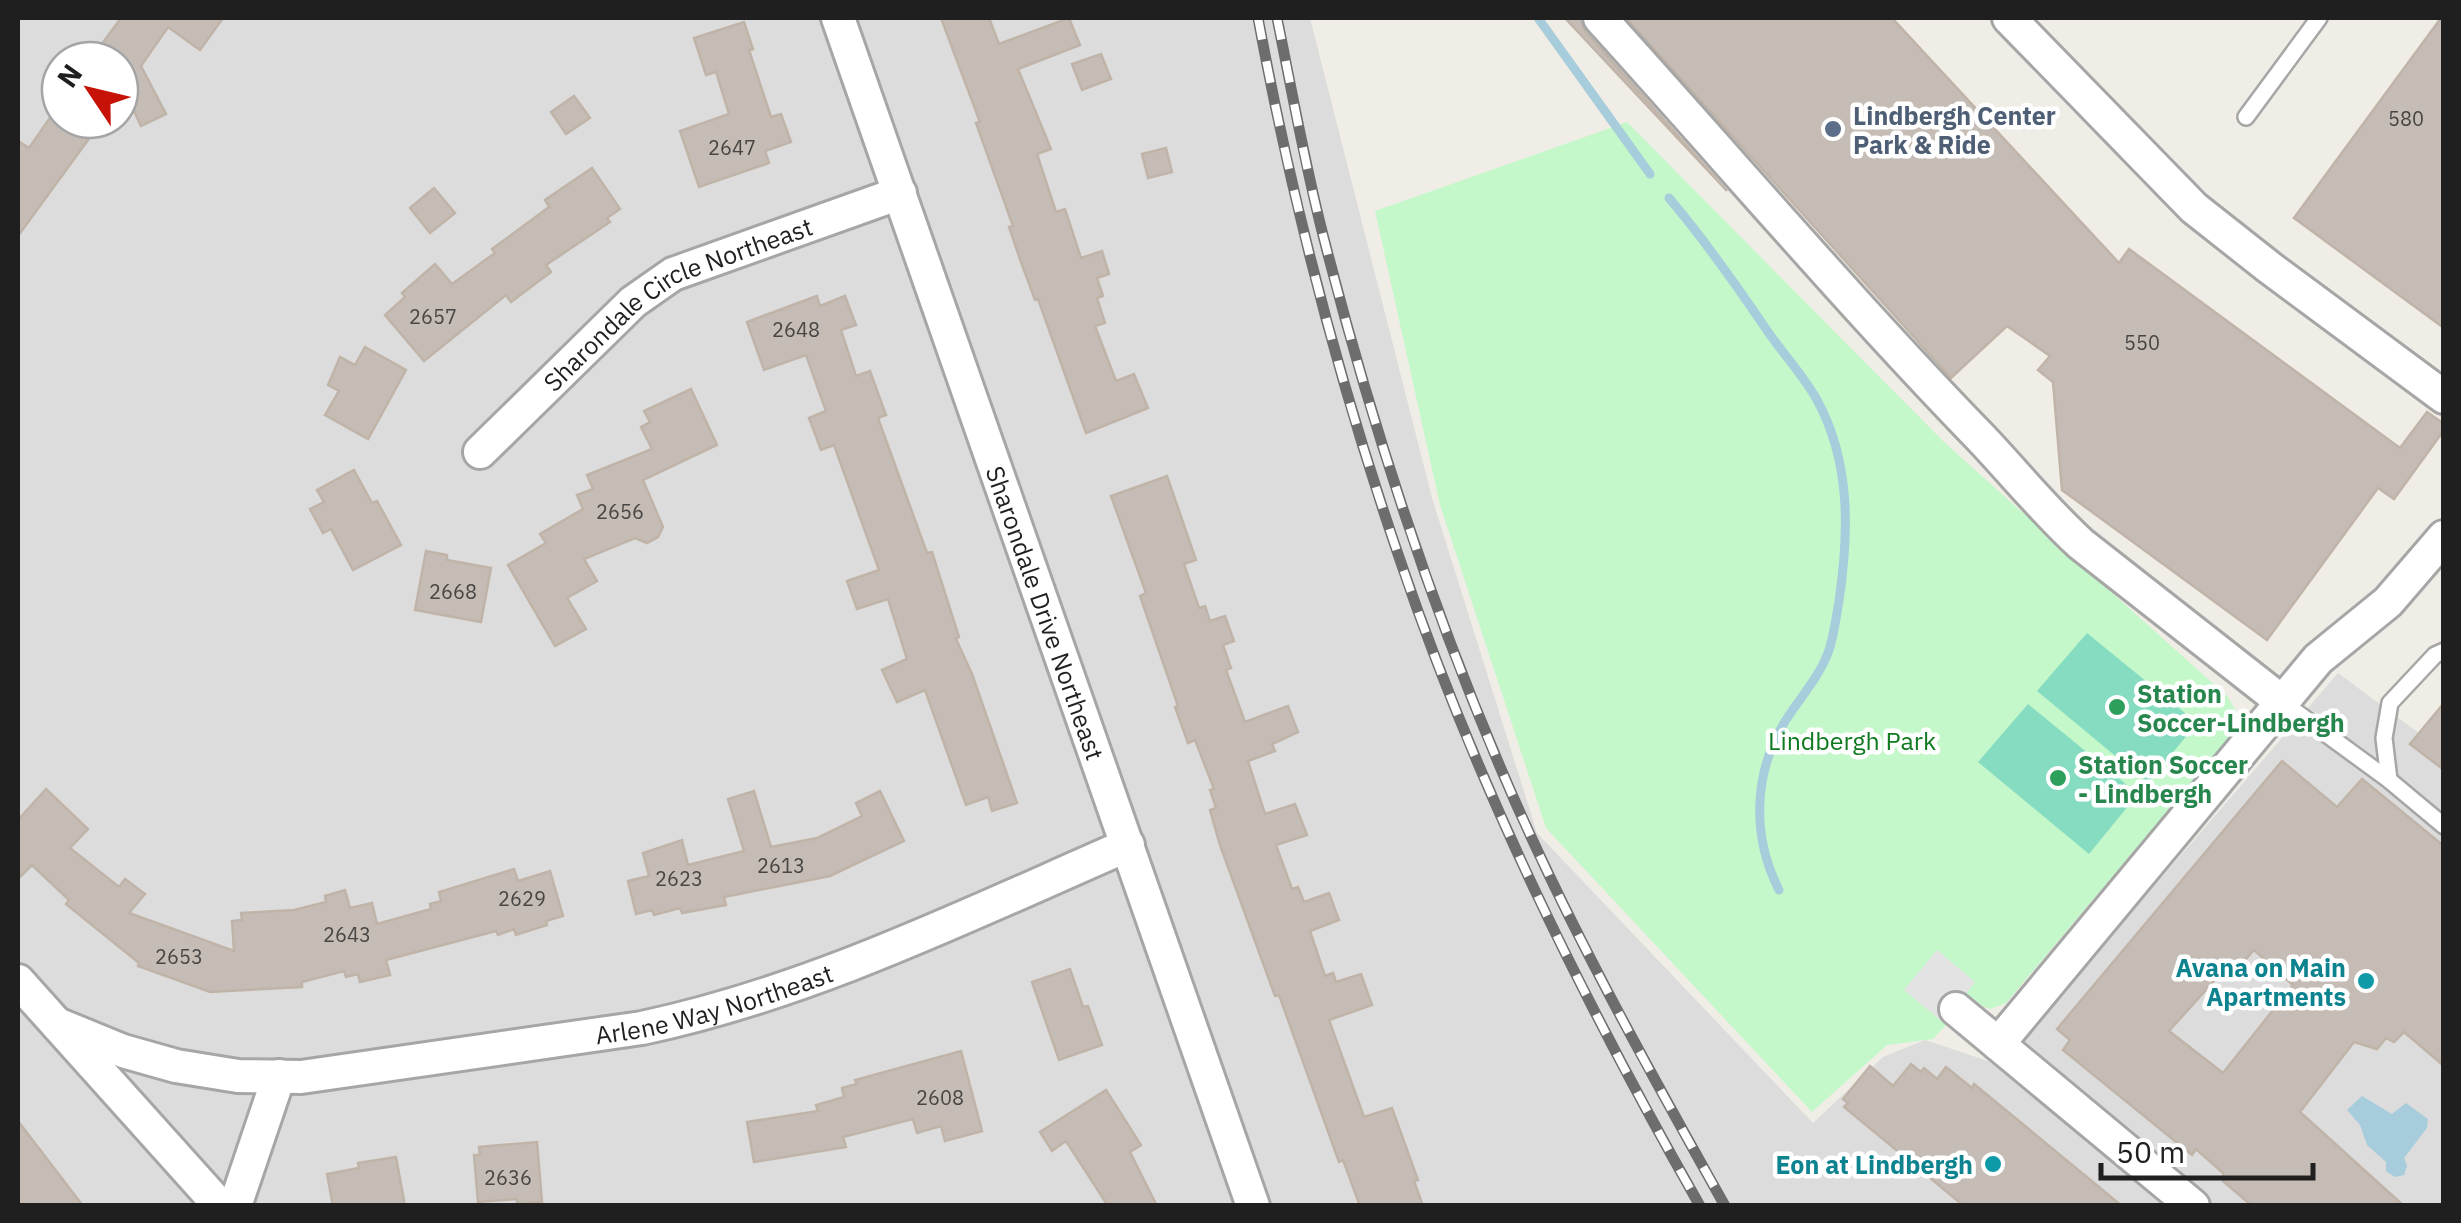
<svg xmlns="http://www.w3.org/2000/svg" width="2461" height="1223" font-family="'IBM Plex Sans',sans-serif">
<rect width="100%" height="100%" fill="#efede5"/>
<!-- residential -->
<path fill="#dddcdc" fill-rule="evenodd" d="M18 18H1310L1432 498 1537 833 1813 1123 1883 1057 1925 1040 2000 1065 2338 673 2443 751V1205H18ZM60 60H120V120H60Z"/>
<!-- park -->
<polygon fill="#c4f8cb" points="1627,122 1944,442 2228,697 2237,713 2235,731 2006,1003 1990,1009 1969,1001 1933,1039 1887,1045 1812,1112 1546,828 1440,505 1375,211"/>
<!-- pitch -->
<g fill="#86dcc0">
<polygon points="2087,633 2197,723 2148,783 2037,691"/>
<polygon points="2028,704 2138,794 2089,854 1978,762"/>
</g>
<!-- parking -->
<polygon fill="#e3e3e3" points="1937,950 1975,982 1944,1023 1904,990"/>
<!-- water -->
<polygon fill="#a7ccdb" points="2362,1096 2392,1114 2406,1103 2428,1119 2427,1128 2404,1158 2407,1166 2404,1175 2395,1177 2386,1171 2386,1162 2367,1145 2360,1125 2347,1110"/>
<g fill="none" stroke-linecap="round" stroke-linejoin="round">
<!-- stream -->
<g stroke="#a7ccdb" stroke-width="9">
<polyline points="1538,18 1650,174"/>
<path d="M1669 198C1704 239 1734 282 1764 326 1781 352 1802 373 1817 400 1851 462 1849 533 1839 601 1836 617 1834 637 1828 653 1818 679 1798 700 1784 723 1753 775 1752 837 1779 890"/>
</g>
</g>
<!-- building -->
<g fill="#c4bcb5" stroke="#c0b4a8" stroke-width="2.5" fill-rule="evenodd">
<polygon points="121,18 223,18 200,50 168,27 141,66 166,114 141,126 126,94 123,91 120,95 120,60 90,60"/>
<polygon points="941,18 989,18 999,44 1069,18 1080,45 1018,69 1051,149 1037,154 1056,212 1065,209 1081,258 1102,251 1109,274 1097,278 1103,296 1097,298 1105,323 1095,326 1116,381 1134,374 1148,408 1086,433 1038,299 1035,300 1021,262 1009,227 1013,226 976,123 980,122"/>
<polygon points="1565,18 1581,18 1585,31 1727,191"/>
<polygon points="1626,18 1892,18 2119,263 2129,249 2400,448 2427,412 2444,424 2444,430 2394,499 2378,488 2267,640 2062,490 2053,382 2038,370 2050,356 2007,326 1951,378"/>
<polygon points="2441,18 2444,18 2444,328 2294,218"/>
<polygon points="744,22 753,49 749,50 771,117 781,114 791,142 765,151 769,163 699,187 680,131 729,114 716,72 706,75 694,38"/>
<polygon points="1101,54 1111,79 1082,90 1072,64"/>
<polygon points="574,96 590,118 566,134 551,112"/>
<polygon points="52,115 88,140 18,236 18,141 29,148"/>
<polygon points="1166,148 1172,172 1148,178 1142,154"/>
<polygon points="592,168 620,209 607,218 610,222 546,265 551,272 511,302 506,295 424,361 385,315 405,297 402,293 435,264 452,284 495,253 492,249 549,207 545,200"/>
<polygon points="434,188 455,213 430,233 410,208"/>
<polygon points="817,296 820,306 845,296 856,325 841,330 856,376 870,371 886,415 878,418 927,553 932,552 959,637 956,639 972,674 1017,803 992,811 988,797 966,805 925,690 897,702 882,670 907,659 888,599 857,609 847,581 879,570 834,445 821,450 809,418 826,411 806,355 764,370 747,322"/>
<polygon points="365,347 406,370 368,439 325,415 339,391 328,385 340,357 355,365"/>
<polygon points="691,389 717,445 643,480 663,527 658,537 647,543 635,538 584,559 597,581 567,598 586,629 555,646 508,565 546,543 540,534 583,509 577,495 593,489 587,475 652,449 641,427 650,422 644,411"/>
<polygon points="354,470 372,503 377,501 401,545 353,570 331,529 323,533 310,509 324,502 317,490"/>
<polygon points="1167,476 1196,560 1184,564 1199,608 1205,606 1210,621 1225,616 1234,641 1223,645 1231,668 1226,670 1245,722 1288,706 1298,732 1272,744 1275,751 1248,761 1265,814 1295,804 1307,835 1276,845 1292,889 1298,887 1304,902 1329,893 1339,920 1310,931 1325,976 1333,973 1336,982 1361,974 1372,1005 1329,1020 1364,1117 1392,1108 1418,1180 1414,1181 1423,1206 1360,1206 1343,1160 1339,1162 1279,995 1275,996 1220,845 1210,810 1216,808 1210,790 1214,789 1195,740 1188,743 1175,707 1178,706 1140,596 1146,593 1111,496"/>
<polygon points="426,551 447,555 447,560 491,568 481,622 415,610"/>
<polygon points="2444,703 2444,770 2410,744"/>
<path d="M2282 761 2337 807 2362 779 2444 846V1066L2404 1032 2394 1042 2386 1038 2377 1049 2354 1042 2300 1112 2404 1206H2252L2223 1181V1173L2196 1149 2192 1155 2063 1050 2070 1040 2057 1029ZM2254 950 2293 985 2223 1073 2169 1031 2222 972 2230 977Z"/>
<polygon points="46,789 88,829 70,848 119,887 125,879 145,894 129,913 234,951 232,921 242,920 241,913 294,910 326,902 325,896 345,890 350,908 372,903 377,924 431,909 430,904 441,901 439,892 514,869 518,881 550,871 563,916 546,921 547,925 516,935 514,929 498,935 496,931 386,960 390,975 360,982 358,974 346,977 344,971 302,982 302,987 210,992 138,966 139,963 66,904 69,900 32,865 18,879 18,820"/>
<polygon points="754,791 771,847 817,838 862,816 856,803 880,791 904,841 830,876 724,897 726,905 682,913 680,908 654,915 652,910 636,914 628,881 649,876 643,853 682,840 688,865 744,851 728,799"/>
<polygon points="1070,969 1083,1007 1088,1006 1102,1045 1059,1060 1032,982"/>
<polygon points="961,1051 982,1131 945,1141 941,1126 917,1133 913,1119 843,1137 846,1147 754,1162 747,1122 818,1111 816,1105 844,1097 842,1088 857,1084 855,1080"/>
<polygon points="1911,1064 1921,1072 1924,1068 1937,1079 1946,1067 1972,1088 1974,1084 2122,1206 1964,1206 1844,1107 1848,1103 1843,1099 1870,1066 1893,1086"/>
<polygon points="1106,1090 1141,1145 1130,1152 1157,1206 1108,1206 1066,1141 1052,1151 1040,1132"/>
<polygon points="18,1121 83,1206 18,1206"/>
<polygon points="537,1142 542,1202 517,1204 517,1199 478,1202 474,1155 480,1155 479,1147"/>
<polygon points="396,1157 405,1206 333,1206 327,1174 359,1168 358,1163"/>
</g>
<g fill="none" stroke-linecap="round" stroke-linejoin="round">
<!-- service casing -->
<g stroke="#a6a6a6" stroke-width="20">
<g id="service">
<polyline points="2246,117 2319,18"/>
<polyline points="2281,701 2389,780 2444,826"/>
<polyline points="2389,780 2384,738 2390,703 2435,655 2444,651"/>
</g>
</g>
<!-- minor casing -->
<g stroke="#a6a6a6" stroke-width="38">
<g id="minor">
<path id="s1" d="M838 18 1253 1206"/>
<path d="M1600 18C1727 158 1850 303 1982 439 2015 474 2045 511 2081 544L2281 701"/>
<polyline points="2009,18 2194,208 2270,268 2444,397"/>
<path id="s2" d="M480 452 633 302 673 274 900 193"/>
<polyline points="18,981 220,1206"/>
<polyline points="1956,1009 2193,1206"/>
<path id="s3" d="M57 1024 123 1051 176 1066 238 1076 301 1077 642 1028C812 992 969 914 1128 845"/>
<polyline points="1998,1044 2318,659 2388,602 2444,537"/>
<polyline points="235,1206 279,1076"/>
</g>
</g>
<!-- service -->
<use href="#service" stroke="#fff" stroke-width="15"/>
<!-- minor -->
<use href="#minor" stroke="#fff" stroke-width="32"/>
<!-- rail casing -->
<g stroke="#6d6d6d" stroke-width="11">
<g id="rail">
<path d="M1258 18C1292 201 1339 383 1400 560 1476 784 1583 1000 1700 1206"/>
<path d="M1277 18C1292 91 1305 166 1324 239 1370 419 1428 598 1501 769 1565 920 1645 1063 1725 1206"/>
</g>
</g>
<!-- rail -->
<use href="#rail" stroke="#fff" stroke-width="8" stroke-dasharray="22" stroke-linecap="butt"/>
</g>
<!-- markers -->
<circle fill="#5c6f8a" stroke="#fff" stroke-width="4" cx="1833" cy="129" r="10"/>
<g fill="#2e9e5b" stroke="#fff" stroke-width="4">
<circle cx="2117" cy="707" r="10"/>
<circle cx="2058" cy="778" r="10"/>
</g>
<g fill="#0f9aa8" stroke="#fff" stroke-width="4">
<circle cx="2366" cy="981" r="10"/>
<circle cx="1993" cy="1164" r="10"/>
</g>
<g text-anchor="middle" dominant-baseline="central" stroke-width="9" stroke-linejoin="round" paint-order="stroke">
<!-- number labels -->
<g font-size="20" fill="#484644">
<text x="2406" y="118">580</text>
<text x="732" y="147">2647</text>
<text x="433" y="316">2657</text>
<text x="796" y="329">2648</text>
<text x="2142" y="342">550</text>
<text x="620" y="511">2656</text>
<text x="453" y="591">2668</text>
<text x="781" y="865">2613</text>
<text x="679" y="878">2623</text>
<text x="522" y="898">2629</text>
<text x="347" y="934">2643</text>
<text x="179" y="956">2653</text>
<text x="940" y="1097">2608</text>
<text x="508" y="1177">2636</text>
</g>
<!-- service labels -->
<g font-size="25" font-weight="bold" fill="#4e5e75" stroke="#fff" text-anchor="start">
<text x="1853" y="115">Lindbergh Center<tspan x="1853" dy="29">Park &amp; Ride</tspan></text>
</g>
<!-- street labels -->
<g font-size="25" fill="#1f1f1f" stroke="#fff">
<text stroke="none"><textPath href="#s2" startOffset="252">Sharondale Circle Northeast</textPath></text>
<text stroke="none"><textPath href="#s1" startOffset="630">Sharondale Drive Northeast</textPath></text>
<text stroke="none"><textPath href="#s3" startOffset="672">Arlene Way Northeast</textPath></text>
</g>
<!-- leisure labels -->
<g font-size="25" font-weight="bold" fill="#27864d" stroke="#fff" text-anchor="start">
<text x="2137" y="693">Station<tspan x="2137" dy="29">Soccer-Lindbergh</tspan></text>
<text x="2078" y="764">Station Soccer<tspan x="2078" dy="29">- Lindbergh</tspan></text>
</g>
<!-- park labels -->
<g font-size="25" fill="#0f7a1f" stroke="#fff">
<text x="1852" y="740">Lindbergh Park</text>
</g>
<!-- culture labels -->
<g font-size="25" font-weight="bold" fill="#0d838f" stroke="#fff" text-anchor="end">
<text x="2346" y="967">Avana on Main<tspan x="2346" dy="29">Apartments</tspan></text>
<text x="1973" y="1164">Eon at Lindbergh</text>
</g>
</g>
<!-- border -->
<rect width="2461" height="1223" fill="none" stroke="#1f1f1f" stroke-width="40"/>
<!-- north arrow -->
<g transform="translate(90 90) rotate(305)"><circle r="48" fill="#ffffff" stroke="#a5a5a5" stroke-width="2.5"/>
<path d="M0-8L18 38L0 25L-18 38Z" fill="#c71307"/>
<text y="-15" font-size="28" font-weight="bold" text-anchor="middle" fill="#1f1f1f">N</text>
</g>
<!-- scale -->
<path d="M2101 1163v15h212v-15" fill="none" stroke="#1f1f1f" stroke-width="5"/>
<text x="2116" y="1163" font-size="30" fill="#1f1f1f" stroke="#ffffff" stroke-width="8" paint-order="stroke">50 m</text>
</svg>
